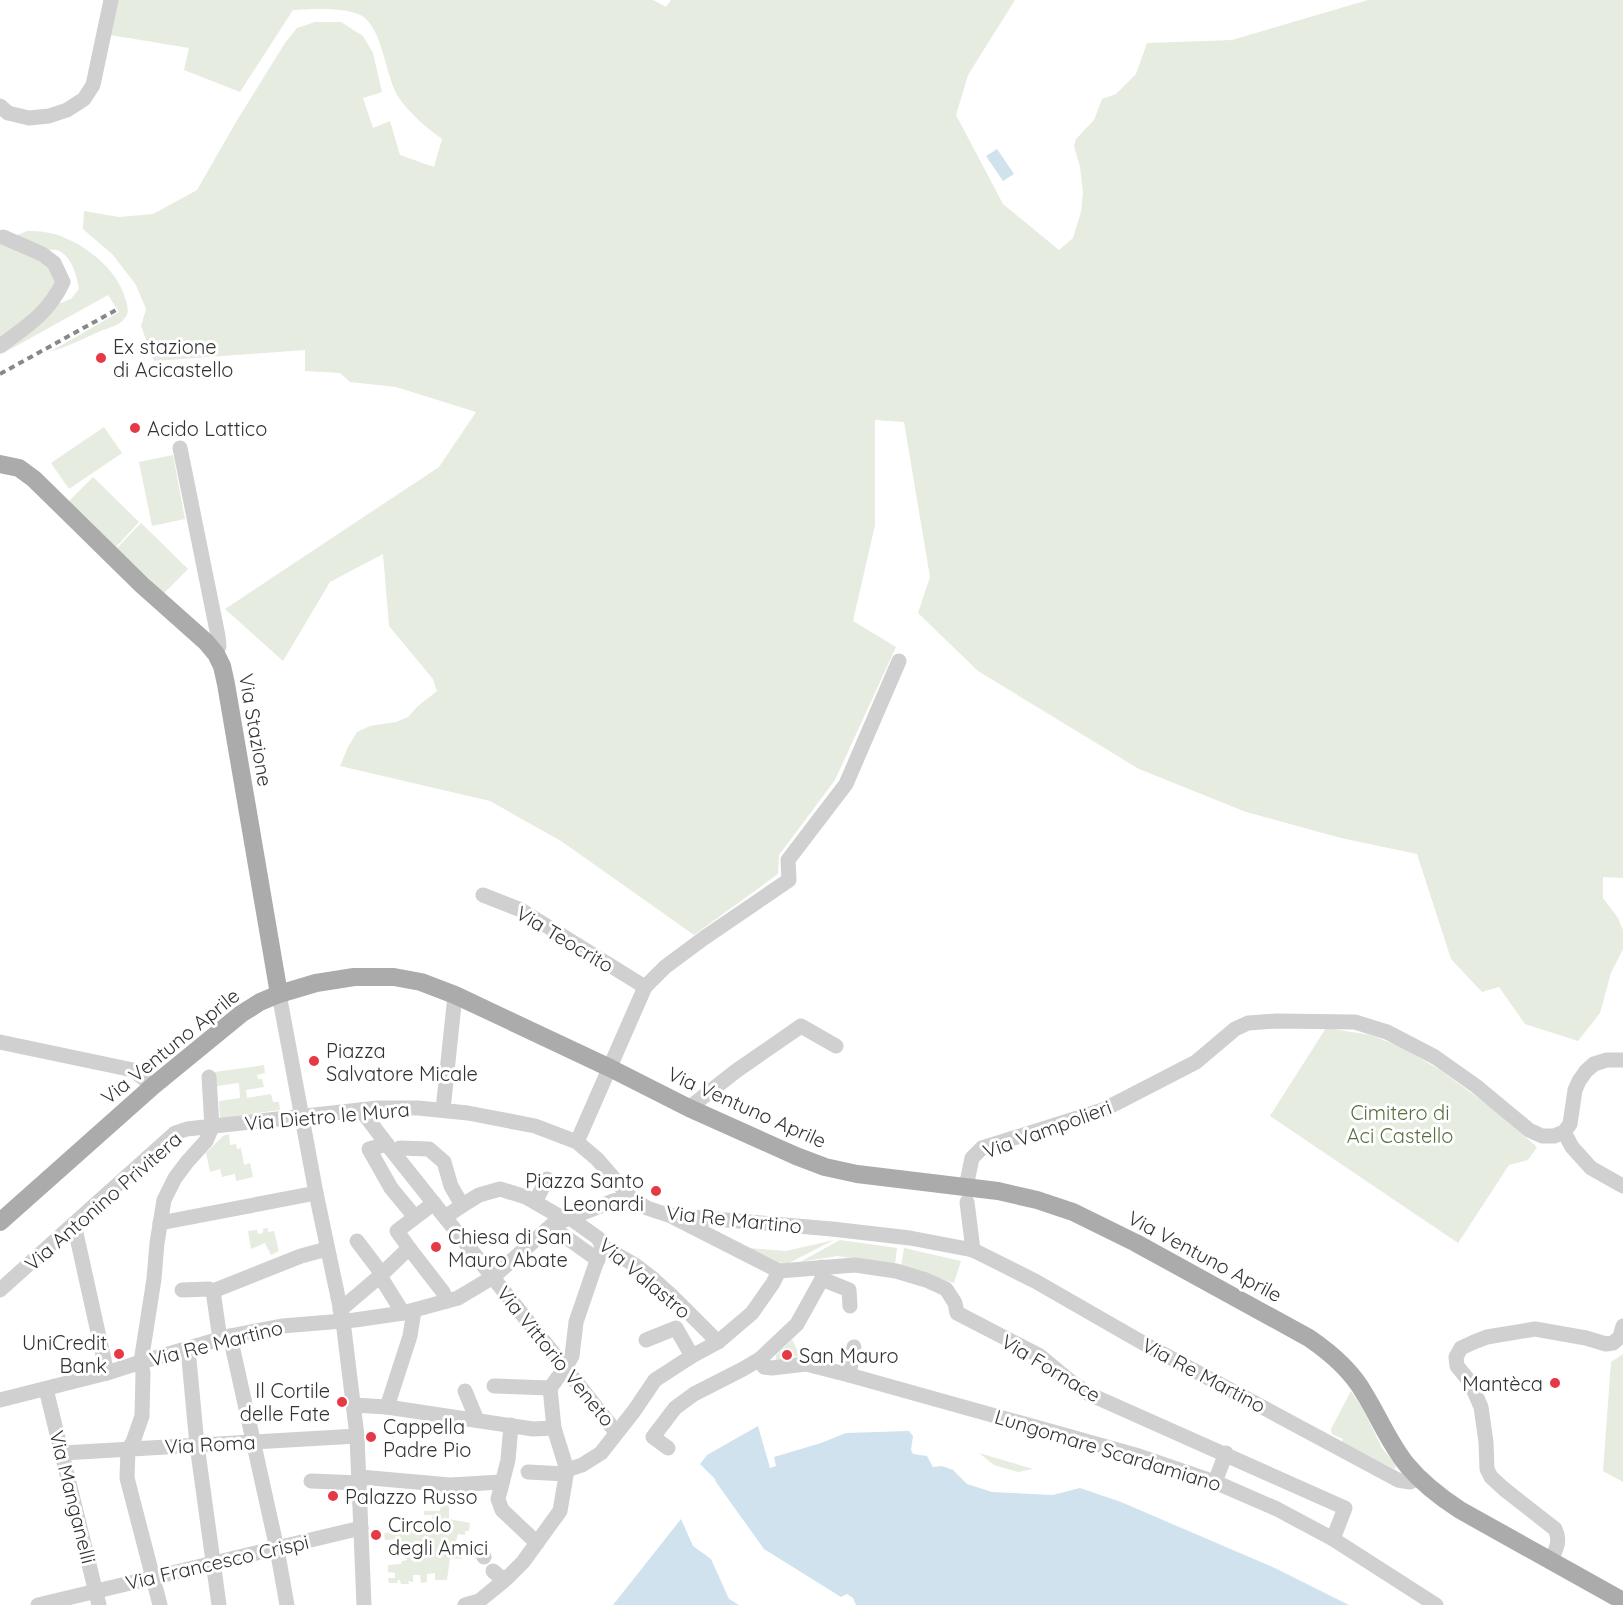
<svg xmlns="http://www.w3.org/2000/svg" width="1623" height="1605" font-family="Quicksand,sans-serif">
<rect width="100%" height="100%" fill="#fff"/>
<!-- green -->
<g fill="#e6ecdf">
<path d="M117 0H653L666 7 671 0H1015L968 75 956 115 1003 204 1059 250 1073 238 1081 212 1083 193 1080 167 1074 146 1076 139 1094 120 1102 99 1116 94 1136 74 1147 43 1232 40 1368 0H1623V878L1603 877V898L1618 918 1623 930V949L1611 973 1600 1013 1578 1041 1525 1024 1499 987 1482 992 1451 959 1417 854 1341 838 1246 812 1139 769 978 671 918 613 930 577 904 422 875 420V525L853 621 896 647 835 780 779 855 778 874 694 935 561 841 490 801 340 766 348 747 357 732 370 726 396 722 408 717 418 706 437 691 433 679 389 626 383 554 330 582 283 661 225 609 439 467 476 412 396 387 350 382 340 373 305 371V350L154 361 141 326 146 309 136 285 113 255 83 229 84 211 119 217 153 214 197 190 236 122 285 43 297 28 315 22H341L363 36 373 53 382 92 363 98 373 128 390 121 400 155 434 167 442 139C427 128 410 114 399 98 385 76 384 35 365 18 351 6 311 9 293 10L240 92 184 70 189 48 110 35Z"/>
<path d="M27 231C39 231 52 232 63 237 90 248 119 272 126 301 128 307 129 313 125 318 118 327 106 328 96 333 81 340 66 347 50 352L119 312 108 295 0 355 43 321 58 304 71 299 79 289C77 277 72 258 61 252 56 249 52 250 47 250 37 249 24 241 17 235Z"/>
<path d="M0 243 38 259 50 266 56 277C48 305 21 323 0 342Z"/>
<polygon points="104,427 122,453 69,489 51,463"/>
<polygon points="173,455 185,519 152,526 139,462"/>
<polygon points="93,477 139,522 116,547 69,501"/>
<polygon points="141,523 188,569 164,593 117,548"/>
<polygon points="1326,1028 1371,1035 1403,1048 1440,1070 1493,1109 1537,1147 1528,1160 1509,1165 1458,1243 1270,1116"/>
<polygon points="264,1065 265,1073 257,1075 258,1079 262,1079 264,1087 246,1090 247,1098 271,1094 273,1102 279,1102 280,1110 220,1118 219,1101 240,1098 239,1083 217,1086 215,1072"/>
<polygon points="229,1134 230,1145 236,1144 237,1149 241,1148 244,1165 250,1163 253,1177 236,1181 235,1174 222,1177 220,1169 210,1172 206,1153 223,1136"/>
<polygon points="268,1228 268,1232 274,1231 279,1251 271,1255 265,1243 251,1249 248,1231 257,1230 258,1234 263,1233 263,1229"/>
<polygon points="834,1240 787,1264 778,1262 749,1248 786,1251"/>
<polygon points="840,1240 897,1248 895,1264 837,1256 800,1262"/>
<polygon points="904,1248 961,1261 954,1283 901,1266"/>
<polygon points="792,1340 793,1341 796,1348 801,1356 791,1357 780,1361 776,1360 776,1355"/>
<polygon points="1623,1354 1623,1482 1603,1471 1611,1362"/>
<polygon points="1351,1391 1364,1411 1382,1448 1394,1462 1396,1467 1394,1469 1342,1442 1343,1439 1332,1434 1331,1429"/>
<polygon points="979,1453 1033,1469 1018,1472 994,1465"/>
<polygon points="430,1486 449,1489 449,1519 470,1523 469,1531 465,1531 465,1535 458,1534 456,1541 468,1544 468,1551 462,1551 462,1559 450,1558 447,1580 435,1580 435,1573 427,1574 427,1582 421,1583 420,1575 413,1575 413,1582 408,1581 409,1584 401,1584 400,1580 398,1580 397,1583 389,1583 388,1578 395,1578 395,1573 388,1572 388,1565 401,1564 402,1561 407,1560 406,1556 400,1556 400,1539 385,1540 384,1533 399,1532 399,1527 431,1522 433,1515 424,1515 424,1511 440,1511 441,1503 429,1501"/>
</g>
<!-- water -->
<g fill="#cfe2ee">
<polygon points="997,149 1014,174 1003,181 986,156"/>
<polygon points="758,1426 770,1468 776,1466 774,1457 821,1443 846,1433 909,1431 913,1436 911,1450 913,1454 927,1456 933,1467 942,1466 953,1470 967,1484 992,1492 1053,1495 1080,1488 1121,1502 1277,1569 1349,1605 856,1605 853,1598 847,1594 841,1597 764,1549 716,1482 715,1479 700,1464 707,1455"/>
<polygon points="681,1519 693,1546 711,1559 729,1599 739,1605 613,1605"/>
</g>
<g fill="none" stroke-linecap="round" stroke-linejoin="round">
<!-- minor -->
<g stroke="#d0d0d0" stroke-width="15">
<polyline points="0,106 8,113 29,118 49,116 67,110 84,99 93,85 111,0"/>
<path d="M0 346C27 326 48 314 63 282L54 263 42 254 3 237"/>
<polyline points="180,448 218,636 219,646 216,654"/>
<polyline points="483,895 521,910 645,987"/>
<polyline points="279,994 316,1193 343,1321 357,1436 364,1605"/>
<polyline points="0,1042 133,1070 153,1086"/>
<polyline points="689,1108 736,1071 801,1026 836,1046"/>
<polyline points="361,1110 389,1147 616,1432"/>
<polyline points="443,1110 455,995"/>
<polyline points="1564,1132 1572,1147 1591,1168 1623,1186"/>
<polyline points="577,1142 645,987 665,967 704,938 789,880 788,860 846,784 899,661"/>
<polyline points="387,1144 369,1149 391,1188 415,1217"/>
<polyline points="400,1148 429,1149 444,1162 451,1186 462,1205"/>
<polyline points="966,1187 972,1158 982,1148 1103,1110 1196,1062 1235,1029 1248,1023 1276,1021 1355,1022 1387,1032 1435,1057 1476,1086 1529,1130 1542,1136 1554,1136 1564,1132 1570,1124 1575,1090 1579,1081 1586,1071 1594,1064 1607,1060 1623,1060"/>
<polyline points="535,1202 547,1179"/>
<polyline points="967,1202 973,1250"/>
<polyline points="445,1217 466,1203 479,1195 500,1189 526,1197 564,1219"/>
<polyline points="673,1217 779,1271 855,1265 896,1271 926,1280 946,1289 955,1303 957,1313 1040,1356 1070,1381 1089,1394 1345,1508 1333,1539"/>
<polyline points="570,1218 598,1238 602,1246 635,1265 652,1278 673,1297 718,1342"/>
<polyline points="160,1223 316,1193"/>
<polyline points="74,1224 107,1373"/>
<polyline points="552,1225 560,1233 598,1260"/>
<polyline points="357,1241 382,1274"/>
<polyline points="409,1248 443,1292 447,1301"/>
<polyline points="380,1276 403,1313"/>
<polyline points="822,1279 849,1290 850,1306"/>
<polyline points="0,1290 175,1133 187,1129 378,1108 418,1108 468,1113 535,1126 577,1142 597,1159 630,1197 647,1208 668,1215 832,1229 910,1238 973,1250 1035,1281 1143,1343 1398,1480 1410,1482 1418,1478"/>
<polyline points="182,1290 209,1289 213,1291 301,1256 327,1249"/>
<polyline points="213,1291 220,1339"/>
<polyline points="340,1310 380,1276 409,1248 397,1231 434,1203"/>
<polyline points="230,1336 277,1549 287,1605"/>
<polyline points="646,1340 676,1328 692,1356"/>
<polyline points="188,1349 197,1445 219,1605"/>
<polyline points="760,1359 764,1367 772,1368 806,1364 849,1375 1139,1456 1215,1482 1277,1509 1333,1539 1436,1605"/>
<polyline points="849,1375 854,1347"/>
<polyline points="494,1386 550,1388"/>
<polyline points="46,1389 99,1605"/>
<polyline points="465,1391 477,1420"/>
<polyline points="0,1400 107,1373 141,1362 230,1336 282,1326 355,1320 403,1313 458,1298 493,1277 552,1225 613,1201 630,1197"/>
<polyline points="354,1405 387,1407 533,1429 554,1428"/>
<polyline points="387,1407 410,1336 414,1311"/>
<polyline points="511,1425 508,1460 498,1499 502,1510 537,1543"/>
<polyline points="668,1448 653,1437 675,1408 694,1394 743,1369 760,1359 797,1324 822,1279 822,1267"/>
<polyline points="63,1453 357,1436"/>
<polyline points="567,1470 554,1428 550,1388 565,1368 572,1356 576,1322 602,1246"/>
<polyline points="528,1472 566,1474"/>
<polyline points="360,1477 450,1485 501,1482"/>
<polyline points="311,1481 360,1483"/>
<polyline points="1215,1482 1226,1453"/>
<polyline points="481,1551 484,1557"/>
<path d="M1551 1560C1556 1549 1561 1541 1555 1529L1504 1489 1491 1477 1487 1469 1486 1442 1481 1407 1470 1382 1457 1366 1456 1357 1461 1348 1474 1342 1487 1337 1535 1329 1586 1338 1606 1344 1613 1343 1620 1337 1623 1326"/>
<polyline points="493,1571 500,1577"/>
<polyline points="38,1605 361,1528"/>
<polyline points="160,1605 127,1478 128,1449 133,1442 142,1416 143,1373 141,1362 154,1279 157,1243 164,1200 175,1178 187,1162 206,1141 212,1127 209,1077"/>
<polyline points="465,1605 479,1601 506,1579 523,1562 560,1511 567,1470 582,1465 601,1453 634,1411 655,1380 692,1356 718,1342 752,1313 773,1283 779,1271"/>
</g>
<!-- major -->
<g stroke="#ababab" stroke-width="18">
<polyline points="0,464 19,468 34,479 142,585 206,642 216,654 222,666 226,684 279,994"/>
<path d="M0 1222 153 1086 241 1014 260 1002 279 994 316 983 354 977H394L421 982 455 995 610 1068 689 1108 796 1156 825 1167 857 1174 998 1191 1037 1200 1073 1212 1136 1243 1309 1338C1331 1353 1351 1370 1364 1393 1379 1417 1389 1443 1407 1465 1422 1483 1440 1497 1460 1510L1623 1601"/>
</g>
<!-- rail -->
<polyline stroke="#888" stroke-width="4" stroke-dasharray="6 4.5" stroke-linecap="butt" points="0,374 116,310"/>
</g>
<!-- markers -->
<g fill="#e63946" stroke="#fff" stroke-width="2">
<circle cx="101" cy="358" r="6"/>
<circle cx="135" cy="428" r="6"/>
<circle cx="314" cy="1061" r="6"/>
<circle cx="656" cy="1191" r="6"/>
<circle cx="436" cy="1247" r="6"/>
<circle cx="119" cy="1354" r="6"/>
<circle cx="787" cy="1355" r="6"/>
<circle cx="1555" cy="1383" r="6"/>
<circle cx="342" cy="1402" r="6"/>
<circle cx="371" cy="1437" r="6"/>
<circle cx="333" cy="1496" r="6"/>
<circle cx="376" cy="1535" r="6"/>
</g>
<g text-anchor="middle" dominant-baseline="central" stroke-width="6" stroke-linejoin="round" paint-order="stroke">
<!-- poi labels -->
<g font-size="20" fill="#333" stroke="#fff" text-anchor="start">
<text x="113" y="346">Ex stazione<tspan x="113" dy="23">di Acicastello</tspan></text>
<text x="147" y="428">Acido Lattico</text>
<text x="326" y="1050">Piazza<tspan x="326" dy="23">Salvatore Micale</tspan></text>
<text x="644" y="1180" text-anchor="end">Piazza Santo<tspan x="644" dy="23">Leonardi</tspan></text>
<text x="448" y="1236">Chiesa di San<tspan x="448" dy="23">Mauro Abate</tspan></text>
<text x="107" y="1342" text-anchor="end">UniCredit<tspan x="107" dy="23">Bank</tspan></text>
<text x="799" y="1355">San Mauro</text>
<text x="1543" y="1383" text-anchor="end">Mantèca</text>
<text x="330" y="1390" text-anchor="end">Il Cortile<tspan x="330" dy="23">delle Fate</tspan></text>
<text x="383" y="1426">Cappella<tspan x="383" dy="23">Padre Pio</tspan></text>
<text x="345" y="1496">Palazzo Russo</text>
<text x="388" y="1524">Circolo<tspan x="388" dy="23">degli Amici</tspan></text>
</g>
<!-- street labels -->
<g font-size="20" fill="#333" stroke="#fff">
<text transform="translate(256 730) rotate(80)">Via Stazione</text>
<text transform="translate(565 939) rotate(31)">Via Teocrito</text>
<text transform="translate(170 1046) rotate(-39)">Via Ventuno Aprile</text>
<text transform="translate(747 1107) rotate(24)">Via Ventuno Aprile</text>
<text transform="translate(327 1116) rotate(-5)">Via Dietro le Mura</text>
<text transform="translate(1047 1129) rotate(-20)">Via Vampolieri</text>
<text transform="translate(103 1201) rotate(-41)">Via Antonino Privitera</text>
<text transform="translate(734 1219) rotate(6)">Via Re Martino</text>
<text transform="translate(1205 1256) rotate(28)">Via Ventuno Aprile</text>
<text transform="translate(645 1278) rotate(40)">Via Valastro</text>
<text transform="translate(216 1343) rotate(-14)">Via Re Martino</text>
<text transform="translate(556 1356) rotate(51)">Via Vittorio Veneto</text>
<text transform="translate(1051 1368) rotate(31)">Via Fornace</text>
<text transform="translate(1204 1375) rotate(28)">Via Re Martino</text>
<text transform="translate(210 1444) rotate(-3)">Via Roma</text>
<text transform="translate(1108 1450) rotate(17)">Lungomare Scardamiano</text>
<text transform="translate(73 1497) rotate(76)">Via Manganelli</text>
<text transform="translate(217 1562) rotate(-13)">Via Francesco Crispi</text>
</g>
<!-- park labels -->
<g font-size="20" fill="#56703f" stroke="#fff">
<text x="1400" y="1112">Cimitero di<tspan x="1400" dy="23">Aci Castello</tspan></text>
</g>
</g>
</svg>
